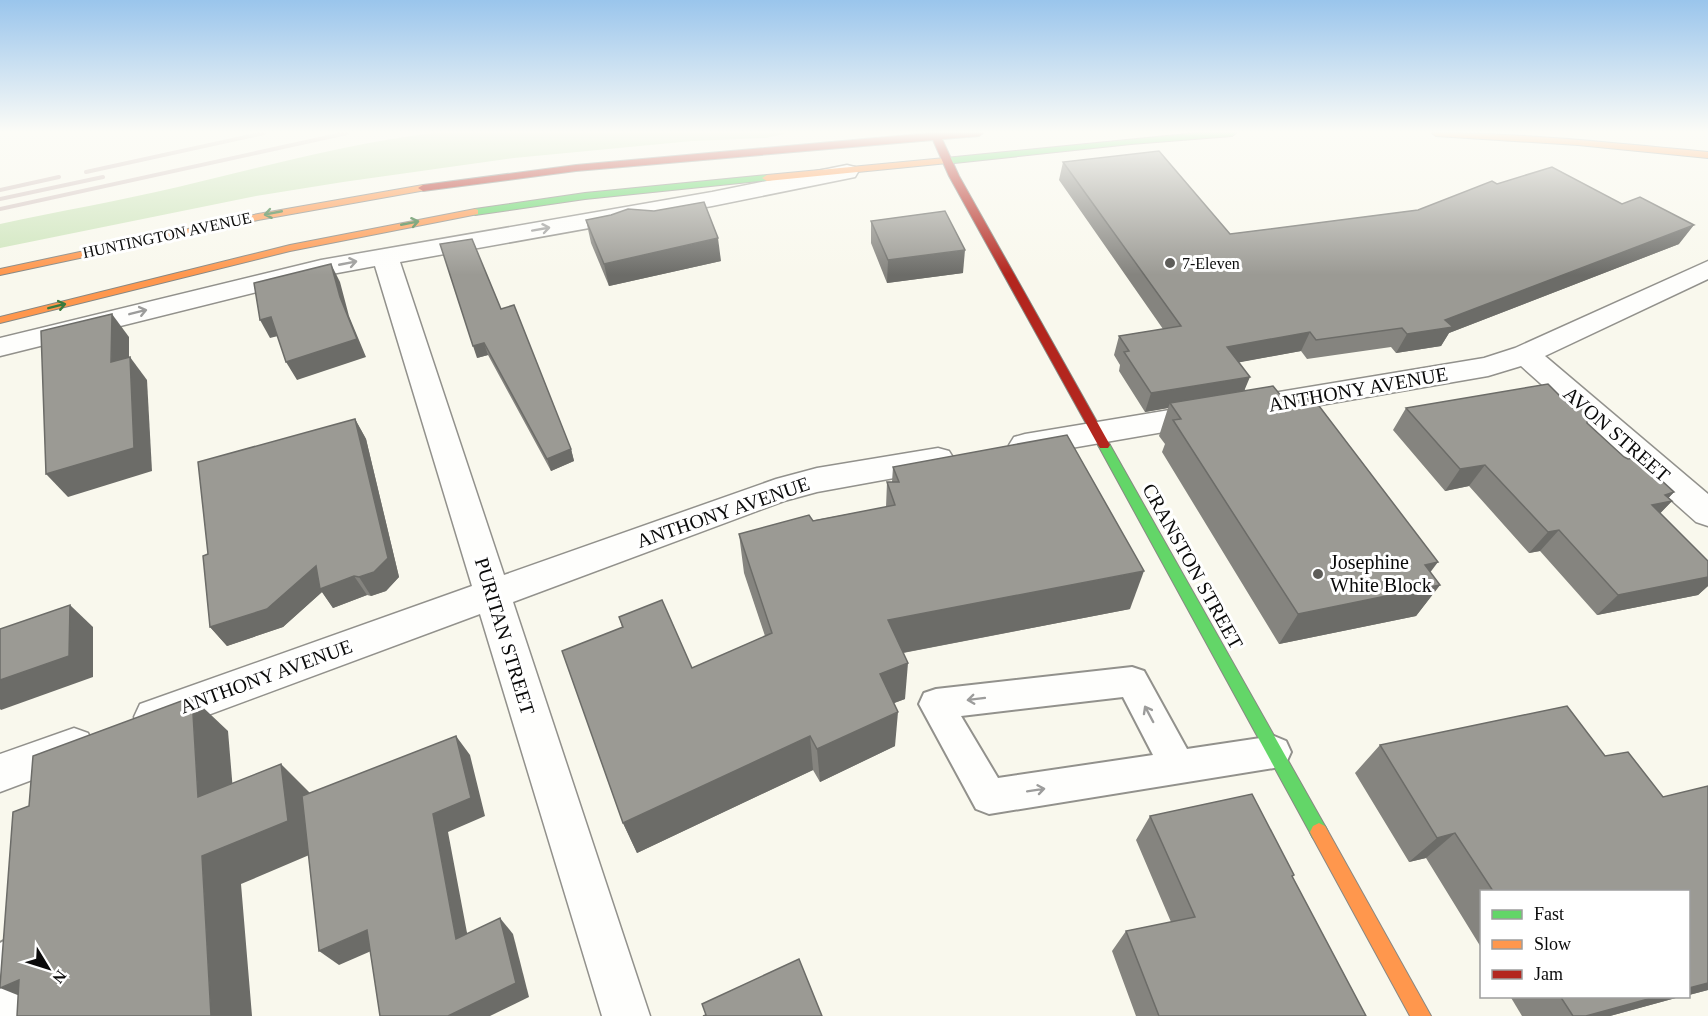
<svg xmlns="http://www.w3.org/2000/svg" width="1708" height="1016" font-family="Georgia,serif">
<rect width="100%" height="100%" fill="#f9f8ed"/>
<!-- forest -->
<path fill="#cee5bc" d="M432 133H788L766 138 692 141 514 158 343 182 256 196 0 248V224C59 211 119 201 178 187 262 167 346 144 432 133Z"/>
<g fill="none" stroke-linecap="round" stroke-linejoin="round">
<!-- lane casing -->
<g stroke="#92918c" stroke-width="4">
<g id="lane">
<path d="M1132 667 1144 671 1187 749 1274 736 1286 741 1291 752 1286 763 1274 768 989 814 976 809 919 704 924 693 936 689ZM1123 697 1153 755 998 778 961 716Z"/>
<polygon points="15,935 29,941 35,955 30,1016 0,1016 0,943"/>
</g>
</g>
<!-- street casing -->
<g stroke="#92918c" stroke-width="3">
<g id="street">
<polygon points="847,165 855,167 858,172 855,177 712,206 400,262 504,575 776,479 817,468 938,448 949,451 954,459 949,467 938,470 817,492 784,501 513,602 650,1016 602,1016 480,614 154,735 140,730 134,717 140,704 472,586 375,266 321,276 0,356 0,338 321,260 712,192"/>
<polygon points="1708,261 1708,279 1545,356 1708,494 1708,526 1696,522 1521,366 1488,376 1025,456 1014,453 1009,445 1014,437 1025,434 1484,358 1515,348"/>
<polygon points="74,728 88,733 94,746 88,759 0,792 0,754"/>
</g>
</g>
<!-- fast casing -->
<g stroke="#888883" stroke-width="2">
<g id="fast">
<polygon points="1197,133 1236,133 1232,136 1131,144 945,164 940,161 945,158"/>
<polygon points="767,175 772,178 770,180 585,199 475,215 470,212 475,209 585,193"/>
<polygon points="1104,440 1110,445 1325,826 1328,832 1325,838 1319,841 1313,838 1098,445"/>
</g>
</g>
<!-- slow casing -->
<g stroke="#888883" stroke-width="2">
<g id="slow">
<path d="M1432 133C1524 133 1616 143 1708 152V158L1578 145 1436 136Z"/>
<polygon points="945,158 950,161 948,163 767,181 762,178 767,175"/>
<polygon points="423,185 426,186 426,190 258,220 0,275 0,269 258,214"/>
<polygon points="475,209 478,210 478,214 290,251 0,323 0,317 290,245"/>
<polygon points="1319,823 1325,826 1431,1016 1410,1016 1313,838 1310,832 1313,826"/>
</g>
</g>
<!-- jam casing -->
<g stroke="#888883" stroke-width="2">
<polygon id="jam" points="931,133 983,133 979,136 942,139 959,176 1110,445 1108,448 1100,448 1098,445 949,176 933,140 576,171 423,191 418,188 423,185 576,165"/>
</g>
<!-- lane -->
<use href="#lane" fill="#fefefc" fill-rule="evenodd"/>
<!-- street -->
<use href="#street" fill="#fefefc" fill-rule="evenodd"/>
<!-- fast -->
<use href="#fast" fill="#63d668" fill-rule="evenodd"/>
<!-- slow -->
<use href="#slow" fill="#ff974d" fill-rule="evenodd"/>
<!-- jam -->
<use href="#jam" fill="#b3261e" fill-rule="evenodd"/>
<!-- rail -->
<g stroke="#d5c5c2" stroke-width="4">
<polyline points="86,172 264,133"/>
<polyline points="0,190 59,177"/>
<polyline points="0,199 103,177"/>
<polyline points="0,209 347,133"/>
</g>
</g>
<!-- wall -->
<g fill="#85847f">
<polygon points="1063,162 1230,234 1418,210 1497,184 1679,244 1449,333 1441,346 1396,353 1391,347 1307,359 1301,351 1239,362 1245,391 1286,402 1430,572 1440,585 1416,616 1279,644 1162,452 1165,444 1159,436 1168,408 1145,412 1119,371 1120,365 1114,355 1119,336 1163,329 1059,180"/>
<polygon points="586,220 721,261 609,286 591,243"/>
<polygon points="871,221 963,273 887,283 871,243"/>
<polygon points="501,309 571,449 574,461 551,471 488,355 477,358"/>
<polygon points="1406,408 1587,423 1624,457 1674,492 1668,498 1672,501 1660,513 1708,561 1708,586 1698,595 1597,615 1540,551 1529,553 1469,486 1445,491 1393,430"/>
<polygon points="355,419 366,439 399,577 386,591 371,596 367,595 333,608 322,592 283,627 227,646 210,627"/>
<polygon points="893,467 1130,609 903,653 905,699 894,703 895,746 820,782 813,770 637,853 623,823 622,627 619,617 692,668 765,636 744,573 739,534 886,507 887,482 892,482"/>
<polygon points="1380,745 1605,756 1663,797 1708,786 1708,990 1689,995 1689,891 1482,891 1482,949 1426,858 1409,862 1355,773"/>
<polygon points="1150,816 1294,875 1292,877 1366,1016 1136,1016 1112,951 1126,931 1171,922 1136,840"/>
<polygon points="1510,996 1683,996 1610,1016 1522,1016"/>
</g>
<!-- shaded-wall -->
<g fill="#6c6c68">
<polygon points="1694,225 1679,244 1449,333 1441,346 1396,353 1407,334"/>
<polygon points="718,238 721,261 609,286 604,264"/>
<polygon points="965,250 963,273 887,283 888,260"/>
<polygon points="331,264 340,282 349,316 366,357 297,380 286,362 340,297"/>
<polygon points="112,314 129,337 129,385 111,362"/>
<polygon points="271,317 282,335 270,338 260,320"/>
<polygon points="1310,332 1301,351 1220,366 1227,347"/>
<polygon points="484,343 488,355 477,358 473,346"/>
<polygon points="130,357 147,380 152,471 68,497 46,474"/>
<polygon points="1250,377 1242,396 1170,403 1168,408 1145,412 1151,393"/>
<polygon points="355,419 366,439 399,577 386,591 371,596 359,577"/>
<polygon points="571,449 574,461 551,471 547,459"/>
<polygon points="1485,465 1469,486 1445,491 1460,469"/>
<polygon points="1674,492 1664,503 1672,501 1651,523 1652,505 1665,495"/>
<polygon points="1559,530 1540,551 1529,553 1548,532"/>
<polygon points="1438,562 1417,590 1440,585 1416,616 1279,644 1298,614 1425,565"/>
<polygon points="316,566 354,576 367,595 333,608 322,592 283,627 227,646 210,627"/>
<polygon points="1144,571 1130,609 886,656 888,620"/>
<polygon points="1708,577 1708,586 1698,595 1597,615 1618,595"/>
<polygon points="70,605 93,627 93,677 1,710 0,709 0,680"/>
<polygon points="908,663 905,699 878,709 880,674"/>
<polygon points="192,697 228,731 236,827 198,797"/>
<polygon points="898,712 895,746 820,782 817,749"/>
<polygon points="456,736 470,755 485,816 448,832 471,954 456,939 433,814"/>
<polygon points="810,736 813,770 637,853 623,823"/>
<polygon points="281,764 313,796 321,850 241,884 252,1016 211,1016 202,856"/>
<polygon points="1455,833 1426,858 1409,862 1437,838"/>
<polygon points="500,918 513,934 529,997 490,1016 448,1016"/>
<polygon points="367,930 385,945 339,965 319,951"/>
<polygon points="19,980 55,1010 0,988"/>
<polygon points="1708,983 1708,990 1689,995 1689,988"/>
<polygon points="1659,996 1683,996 1610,1016 1586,1016"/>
</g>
<!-- building -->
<g fill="#9b9a94" stroke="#6c6c68" stroke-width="1.5">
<polygon points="1159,151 1230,234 1418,210 1492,181 1497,184 1552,167 1622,204 1640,197 1694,225 1445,320 1453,327 1407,334 1402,328 1316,340 1310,332 1227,347 1250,377 1151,393 1124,352 1129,351 1119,336 1181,326 1063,162"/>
<polygon points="704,202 718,238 604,264 586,220 611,215 628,209 654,211"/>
<polygon points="945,211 965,250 888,260 871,221"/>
<polygon points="472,239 501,309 514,305 571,449 547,459 484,343 473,346 440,244"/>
<polygon points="331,264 340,297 357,339 286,362 271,317 260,320 254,283"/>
<polygon points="112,314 111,362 130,357 134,448 46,474 41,331"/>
<polygon points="1548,384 1569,405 1589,411 1587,423 1624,457 1628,459 1637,458 1674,492 1665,495 1672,501 1652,505 1708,561 1708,577 1618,595 1559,530 1548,532 1485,465 1460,469 1406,408"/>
<polygon points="1273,386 1286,402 1313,398 1438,562 1425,565 1440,585 1298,614 1173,420 1181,419 1170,403"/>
<polygon points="355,419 388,558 374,572 359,577 354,576 320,589 316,566 267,609 210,627 203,556 208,554 198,462"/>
<polygon points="1067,435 1144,571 888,620 908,663 880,674 898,712 817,749 810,736 623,823 562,651 623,627 619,617 662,600 692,668 772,633 739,534 809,515 813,521 895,505 887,482 899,482 893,467"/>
<polygon points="70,605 69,656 0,680 0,629"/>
<polygon points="192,697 198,797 281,764 288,821 202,856 211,1016 17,1016 19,980 0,988 0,986 13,812 29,806 33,756"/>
<polygon points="1567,706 1605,756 1628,752 1663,797 1708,786 1708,983 1689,988 1689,891 1493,891 1455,833 1437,838 1380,745"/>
<polygon points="456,736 471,798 433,814 456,939 500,918 516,983 448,1016 380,1016 367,930 319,951 302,796"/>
<polygon points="1252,794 1294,875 1292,876 1366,1016 1159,1016 1126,931 1195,917 1150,816"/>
<polygon points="799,959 822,1016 703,1016 706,1015 702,1004"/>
<polygon points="1560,996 1659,996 1586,1016 1573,1016"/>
</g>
<!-- one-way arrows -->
<defs><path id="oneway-shaft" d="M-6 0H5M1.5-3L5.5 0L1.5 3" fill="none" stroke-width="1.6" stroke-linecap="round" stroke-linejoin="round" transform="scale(1.5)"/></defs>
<g stroke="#3b7a3e">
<use href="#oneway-shaft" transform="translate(273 213) rotate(169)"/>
<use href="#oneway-shaft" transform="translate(410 223) rotate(-11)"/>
<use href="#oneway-shaft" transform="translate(57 306) rotate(-14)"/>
</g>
<g stroke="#9c9c9b">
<use href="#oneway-shaft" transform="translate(541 229) rotate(-10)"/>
<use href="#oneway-shaft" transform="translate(348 263) rotate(-11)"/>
<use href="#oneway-shaft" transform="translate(138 312) rotate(-14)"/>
<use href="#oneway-shaft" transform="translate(976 699) rotate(173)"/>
<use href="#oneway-shaft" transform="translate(1149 714) rotate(-118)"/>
<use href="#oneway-shaft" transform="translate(1036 790) rotate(-9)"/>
</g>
<!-- sky -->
<linearGradient id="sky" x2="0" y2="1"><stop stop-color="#9ac5ec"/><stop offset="0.48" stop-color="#fcfcf7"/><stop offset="1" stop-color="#fcfcf7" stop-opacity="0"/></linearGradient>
<rect width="1708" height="275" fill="url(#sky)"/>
<!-- markers -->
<g fill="#5e5d59" stroke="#fff" stroke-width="2">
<circle cx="1170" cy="263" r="6"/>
<circle cx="1318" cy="574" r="6"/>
</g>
<g text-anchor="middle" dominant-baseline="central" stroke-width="6" stroke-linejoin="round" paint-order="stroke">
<!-- far-street labels -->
<g font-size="16" fill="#0a0a0a" stroke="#fff">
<text transform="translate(167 235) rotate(-12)">HUNTINGTON AVENUE</text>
</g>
<!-- far-poi labels -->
<g font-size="16" fill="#0a0a0a" stroke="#fff" text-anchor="start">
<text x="1182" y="263">7-Eleven</text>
</g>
<!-- street labels -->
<g font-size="20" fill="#0a0a0a" stroke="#fff">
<text transform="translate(1358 389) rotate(-10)">ANTHONY AVENUE</text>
<text transform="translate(1617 434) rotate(41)">AVON STREET</text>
<text transform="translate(723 512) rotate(-19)">ANTHONY AVENUE</text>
<text transform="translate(1193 566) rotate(61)">CRANSTON STREET</text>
<text transform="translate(505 636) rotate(73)">PURITAN STREET</text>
<text transform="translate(266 676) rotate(-20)">ANTHONY AVENUE</text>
</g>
<!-- poi labels -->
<g font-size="20" fill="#0a0a0a" stroke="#fff" text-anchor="start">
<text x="1330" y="562">Josephine<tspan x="1330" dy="23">White Block</tspan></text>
</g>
</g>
<!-- legend -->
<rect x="1480" y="890" width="210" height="108" fill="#ffffff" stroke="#9d9d9d" stroke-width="1.5"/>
<rect x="1492" y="910" width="30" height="9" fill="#63d668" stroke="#9d9d9d" stroke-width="1.5"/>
<text x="1534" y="920" font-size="18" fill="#0a0a0a">Fast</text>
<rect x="1492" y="940" width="30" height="9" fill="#ff974d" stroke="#9d9d9d" stroke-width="1.5"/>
<text x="1534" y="950" font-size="18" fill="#0a0a0a">Slow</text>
<rect x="1492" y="970" width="30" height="9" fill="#b3261e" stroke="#9d9d9d" stroke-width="1.5"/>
<text x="1534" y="980" font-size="18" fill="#0a0a0a">Jam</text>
<!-- north arrow -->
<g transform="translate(48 968) rotate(128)" stroke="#ffffff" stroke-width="4.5" paint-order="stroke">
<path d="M0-4.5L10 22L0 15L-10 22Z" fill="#0a0a0a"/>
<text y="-9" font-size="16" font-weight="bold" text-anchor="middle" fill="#0a0a0a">N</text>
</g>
</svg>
